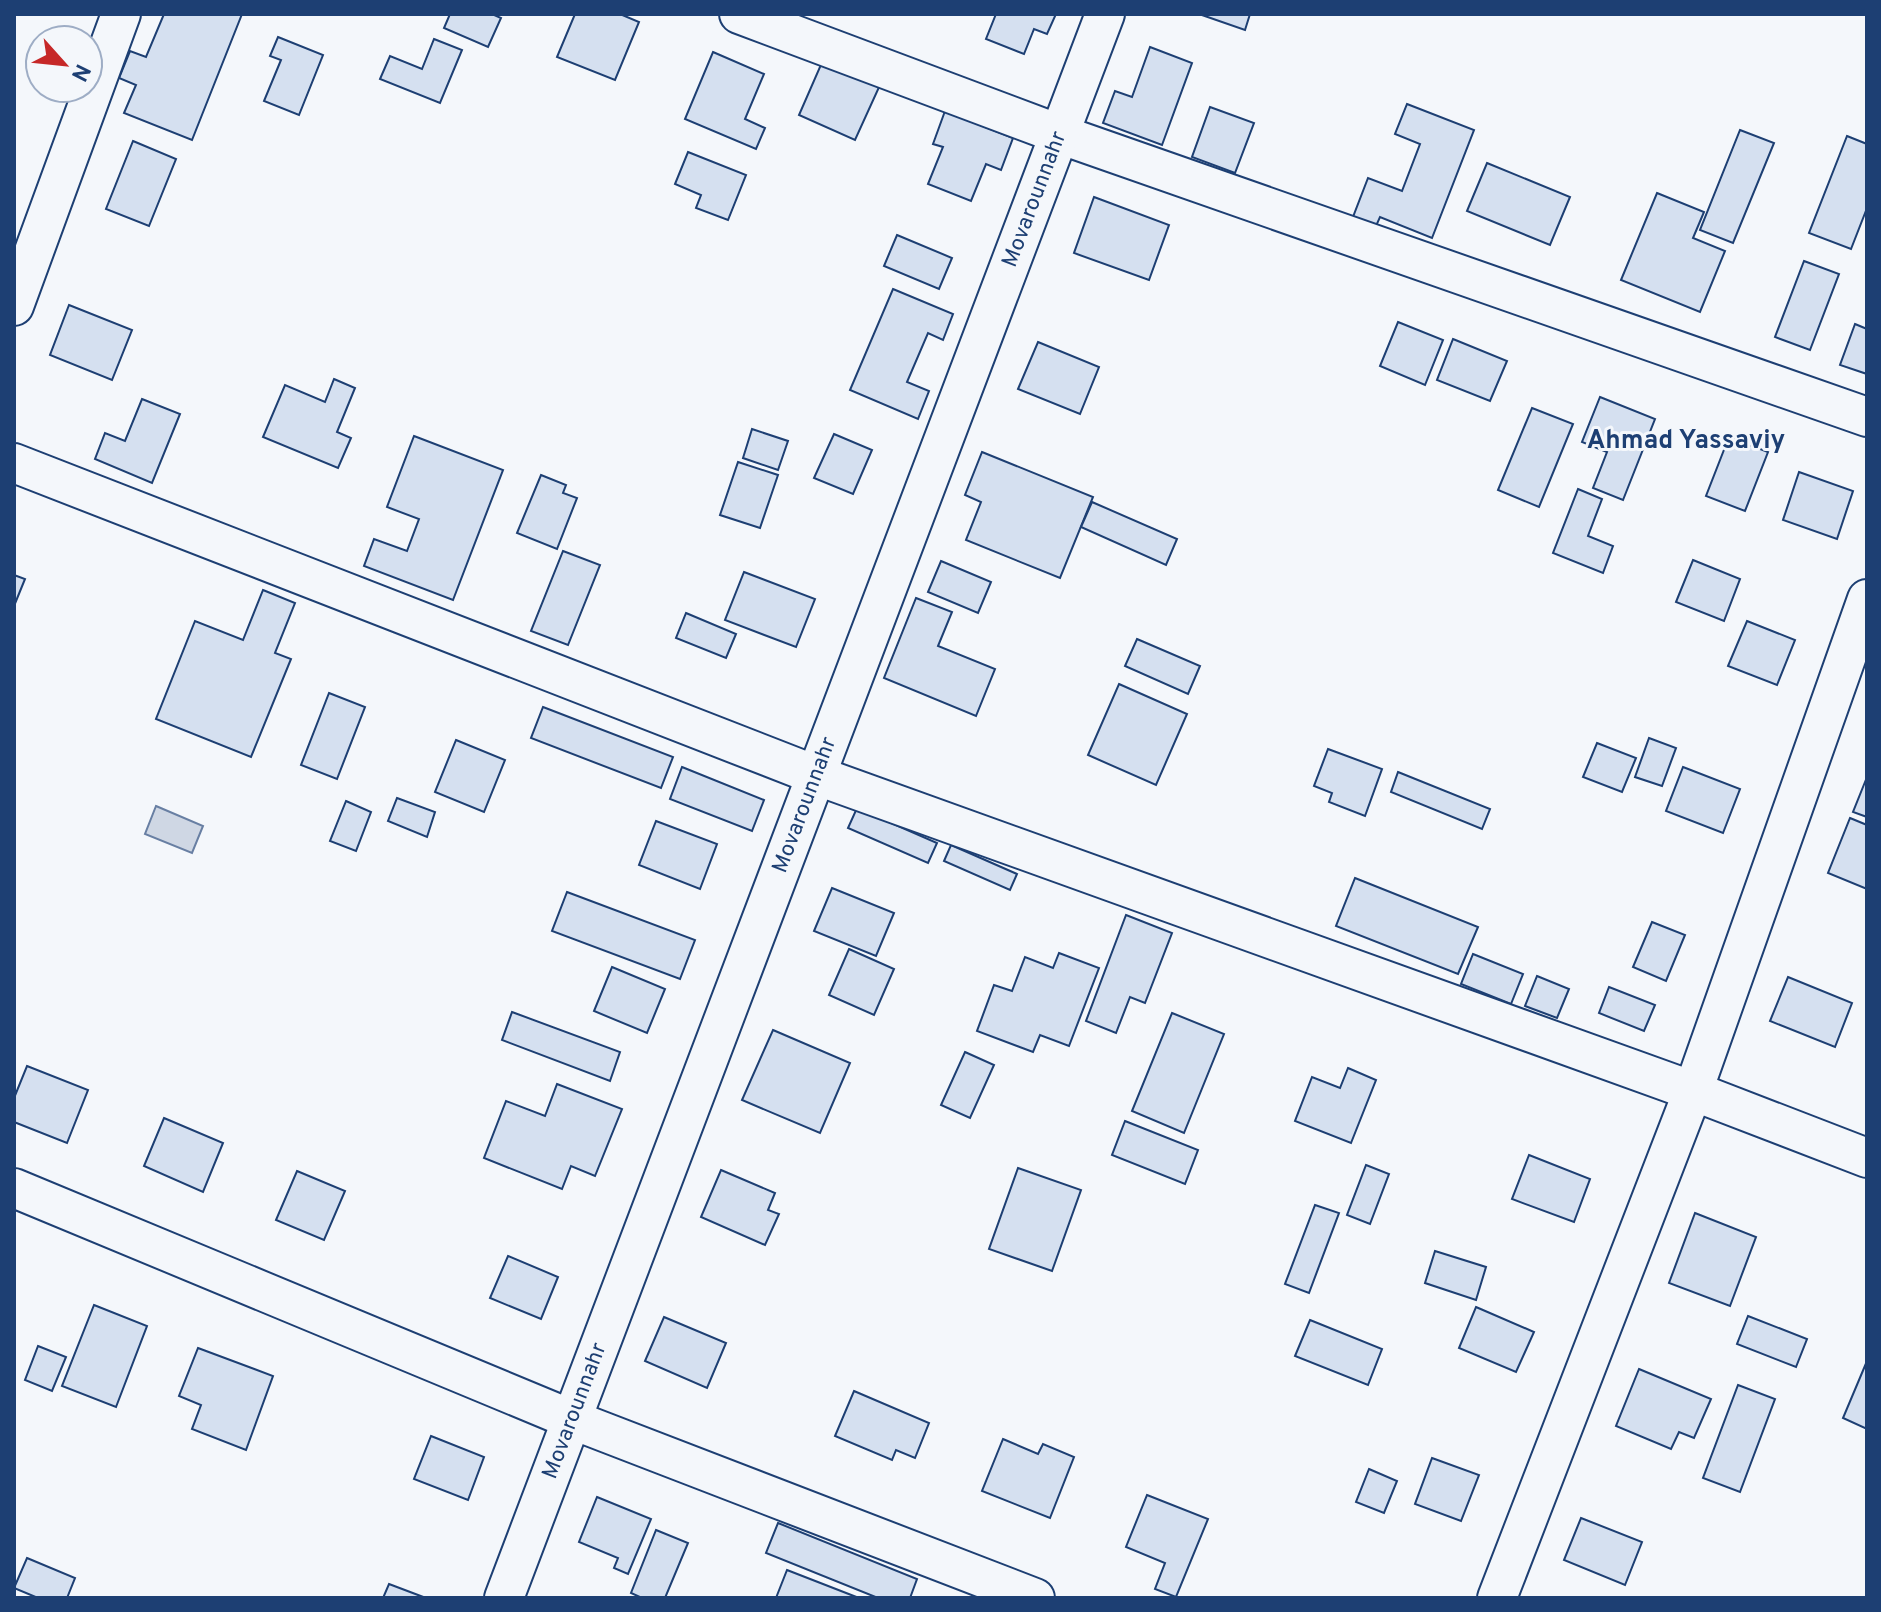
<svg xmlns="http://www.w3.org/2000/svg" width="1881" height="1612" font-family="Overpass,sans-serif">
<rect width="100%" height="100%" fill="#f4f7fb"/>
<!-- water -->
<polygon fill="#cfd7e4" stroke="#687fa3" stroke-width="2" points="156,806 203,826 192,853 145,834"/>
<!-- building -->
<g fill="#d5e0f0" stroke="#1d3f73" stroke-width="2">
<polygon points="164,14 242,14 192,140 124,113 136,85 119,78 130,51 146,57"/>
<polygon points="450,14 492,14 501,18 488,47 444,28"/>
<polygon points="575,14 620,14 639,22 615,80 557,57"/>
<polygon points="996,14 1056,14 1047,34 1034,29 1024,54 986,39"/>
<polygon points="1199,14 1250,14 1245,30"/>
<polygon points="278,37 323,55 299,115 264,101 281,60 270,56"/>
<polygon points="434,39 462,50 440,103 380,79 390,56 422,69"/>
<polygon points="1150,47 1192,63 1162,145 1103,123 1115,91 1132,97"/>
<polygon points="713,52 764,74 745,119 765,128 756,149 685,119"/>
<polygon points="823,60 880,85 855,140 799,115"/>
<polygon points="1407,104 1474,130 1432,238 1380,217 1376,226 1353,217 1368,178 1402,191 1420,144 1395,134"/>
<polygon points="1210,107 1254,123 1235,173 1192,157"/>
<polygon points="945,111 1013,138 1001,170 986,164 971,201 928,184 943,147 933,144"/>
<polygon points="1740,130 1774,143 1733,243 1700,230"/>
<polygon points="1847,136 1867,144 1867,208 1851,249 1809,233"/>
<polygon points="133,141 176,159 149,226 106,209"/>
<polygon points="688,152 746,175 728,220 696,208 701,195 675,184"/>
<polygon points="1487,163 1570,197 1550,245 1467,211"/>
<polygon points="1657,193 1704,212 1693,238 1725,251 1700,312 1621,280"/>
<polygon points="1094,197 1169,225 1149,280 1074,253"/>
<polygon points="897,235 952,258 939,289 884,266"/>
<polygon points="1804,261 1839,274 1810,350 1775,337"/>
<polygon points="893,289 953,314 943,340 928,333 907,382 929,391 918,419 850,390"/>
<polygon points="69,305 132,330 112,380 50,355"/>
<polygon points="1398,322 1443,340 1425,385 1380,366"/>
<polygon points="1855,324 1867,329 1867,374 1840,365"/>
<polygon points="1453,339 1507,361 1490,401 1437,380"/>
<polygon points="1038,342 1099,367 1080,414 1018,389"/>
<polygon points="334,379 355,388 337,432 351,438 338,468 263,437 285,385 325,402"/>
<polygon points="1600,397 1655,419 1623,500 1593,488 1607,452 1582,442"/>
<polygon points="142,399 180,414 152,483 95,459 105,433 125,441"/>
<polygon points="1532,408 1573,424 1539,507 1498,490"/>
<polygon points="752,429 788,441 778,470 743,458"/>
<polygon points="834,434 872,450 853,494 814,478"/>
<polygon points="414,436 503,470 453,600 364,566 374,539 407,551 419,519 387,507"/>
<polygon points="1729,437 1768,452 1745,511 1706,496"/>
<polygon points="982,452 1093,497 1060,578 966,540 981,502 965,495"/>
<polygon points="738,462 778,475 760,528 720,515"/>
<polygon points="1799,472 1853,491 1837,539 1783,520"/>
<polygon points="541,475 566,485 563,493 577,498 557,549 517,533"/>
<polygon points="1578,489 1602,499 1588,536 1613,546 1603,573 1553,553"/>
<polygon points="1092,502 1177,539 1166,565 1081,527"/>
<polygon points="563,551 600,565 568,645 531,631"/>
<polygon points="1693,560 1740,579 1724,621 1676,602"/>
<polygon points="941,561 991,582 978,613 928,592"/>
<polygon points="744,572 815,599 796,647 725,620"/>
<polygon points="14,575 25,579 14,606"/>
<polygon points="263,590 295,603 275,653 291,659 251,757 156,719 195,621 243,640"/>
<polygon points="916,598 952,612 938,646 995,669 976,716 884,678"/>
<polygon points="686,613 736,634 726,658 676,638"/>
<polygon points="1747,621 1795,640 1777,685 1728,666"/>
<polygon points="1137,639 1200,666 1188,694 1125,666"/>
<polygon points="1119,684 1187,714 1156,785 1088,755"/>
<polygon points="329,693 365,707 337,779 301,765"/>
<polygon points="543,707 673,757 661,788 531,738"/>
<polygon points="1649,738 1676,748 1662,786 1635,777"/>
<polygon points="456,740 505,760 484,812 435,792"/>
<polygon points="1597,743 1636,758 1622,792 1583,777"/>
<polygon points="1328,749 1382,769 1365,816 1329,802 1332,793 1314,786"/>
<polygon points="682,767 764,800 752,831 670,799"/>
<polygon points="1683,767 1740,789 1723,833 1666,811"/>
<polygon points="1398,772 1490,809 1482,829 1391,792"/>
<polygon points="1867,777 1867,817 1853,812"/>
<polygon points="397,798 435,812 427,837 388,821"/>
<polygon points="346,801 371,812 356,851 330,841"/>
<polygon points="857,808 937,843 928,863 848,828"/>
<polygon points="1850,818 1867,825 1867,889 1828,873"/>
<polygon points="656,821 717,844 700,889 639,865"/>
<polygon points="951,845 1017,874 1010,890 944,861"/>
<polygon points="1355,878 1478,927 1458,974 1336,926"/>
<polygon points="832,888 894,913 876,956 814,931"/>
<polygon points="567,892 695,940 680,979 552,931"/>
<polygon points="1126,915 1172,933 1145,1003 1130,997 1116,1033 1086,1021"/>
<polygon points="1652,922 1685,935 1666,981 1633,967"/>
<polygon points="849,949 894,969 874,1015 829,995"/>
<polygon points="1059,953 1099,968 1069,1046 1040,1035 1033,1052 977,1031 994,985 1012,991 1025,957 1053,968"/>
<polygon points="1473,954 1523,974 1511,1004 1461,984"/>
<polygon points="612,967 665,989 647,1033 594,1011"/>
<polygon points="1537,976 1569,989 1557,1018 1525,1006"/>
<polygon points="1788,977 1852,1003 1835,1047 1770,1021"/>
<polygon points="1609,987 1655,1005 1644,1031 1599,1013"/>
<polygon points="512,1012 620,1052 610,1081 502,1040"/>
<polygon points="1172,1013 1224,1034 1184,1133 1132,1111"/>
<polygon points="773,1030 850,1063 820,1133 742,1100"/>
<polygon points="965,1052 994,1065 970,1118 941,1105"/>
<polygon points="27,1066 88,1090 67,1143 14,1122 14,1098"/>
<polygon points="1348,1068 1376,1080 1351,1143 1295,1121 1312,1077 1340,1088"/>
<polygon points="557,1084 622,1109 595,1176 571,1166 562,1189 484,1158 506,1101 545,1116"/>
<polygon points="164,1118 223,1143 203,1192 144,1166"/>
<polygon points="1125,1121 1198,1150 1185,1184 1112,1155"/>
<polygon points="1529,1155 1590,1179 1574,1222 1512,1199"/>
<polygon points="1366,1165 1389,1174 1370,1224 1347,1215"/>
<polygon points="1018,1168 1081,1190 1052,1271 989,1249"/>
<polygon points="721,1170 775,1193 768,1210 779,1214 765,1245 701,1217"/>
<polygon points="297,1171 345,1191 324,1240 276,1220"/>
<polygon points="1315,1205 1339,1213 1309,1293 1285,1284"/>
<polygon points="1695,1213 1756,1237 1730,1306 1669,1283"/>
<polygon points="1435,1251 1486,1267 1476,1300 1425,1283"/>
<polygon points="508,1256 558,1277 541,1319 490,1298"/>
<polygon points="94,1305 147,1326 116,1407 62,1386"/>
<polygon points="1476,1307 1534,1332 1516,1372 1459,1348"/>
<polygon points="1748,1316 1807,1339 1796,1367 1737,1344"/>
<polygon points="664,1317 726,1343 707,1388 645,1361"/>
<polygon points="1310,1320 1382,1349 1368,1385 1295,1356"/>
<polygon points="38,1346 66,1357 52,1391 25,1380"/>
<polygon points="198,1348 273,1376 246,1450 192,1429 201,1405 179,1396"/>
<polygon points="1867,1361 1867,1429 1843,1418"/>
<polygon points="1639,1369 1711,1399 1694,1438 1679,1432 1671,1449 1616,1426"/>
<polygon points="1738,1385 1775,1399 1740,1492 1703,1478"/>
<polygon points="854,1391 929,1423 915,1458 896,1450 892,1460 835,1436"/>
<polygon points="431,1436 484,1457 468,1500 414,1479"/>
<polygon points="1003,1439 1038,1454 1043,1444 1074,1457 1050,1518 982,1491"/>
<polygon points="1432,1458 1479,1475 1461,1521 1415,1504"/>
<polygon points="1369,1469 1397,1481 1384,1513 1356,1502"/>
<polygon points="1147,1495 1208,1519 1176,1597 1155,1589 1165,1563 1126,1547"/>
<polygon points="597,1497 651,1519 628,1574 614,1568 618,1558 579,1542"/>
<polygon points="1581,1518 1642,1542 1625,1585 1564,1560"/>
<polygon points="778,1523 917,1579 910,1598 878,1598 766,1553"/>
<polygon points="656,1530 688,1543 665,1598 642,1598 631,1593"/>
<polygon points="27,1558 75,1578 67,1598 38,1598 14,1588"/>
<polygon points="787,1570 859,1598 776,1598"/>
<polygon points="389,1584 426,1598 383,1598"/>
</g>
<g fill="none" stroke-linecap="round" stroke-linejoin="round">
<!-- minor casing -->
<g stroke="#1d3f73" stroke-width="42">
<g id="minor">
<polyline points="739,14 1059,134 1867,417"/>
<polyline points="14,306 121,14"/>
<polyline points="14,463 818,776 1693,1091 1867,1158"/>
<polyline points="14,1188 573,1420 1035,1598"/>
<path id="s1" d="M504 1598 1105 14"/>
<polyline points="1497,1598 1693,1091 1867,599"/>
</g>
</g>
<!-- minor -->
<use href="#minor" stroke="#f4f7fb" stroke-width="38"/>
</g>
<g text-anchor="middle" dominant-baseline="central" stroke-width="6" stroke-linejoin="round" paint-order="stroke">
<!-- street labels -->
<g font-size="22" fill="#1d3f73" stroke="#f4f7fb">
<text stroke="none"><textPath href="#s1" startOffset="1496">Movarounnahr</textPath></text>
<text stroke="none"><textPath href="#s1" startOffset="848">Movarounnahr</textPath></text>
<text stroke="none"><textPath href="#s1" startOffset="200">Movarounnahr</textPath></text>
</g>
<!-- quarter labels -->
<g font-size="26" font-weight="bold" fill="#1d3f73" stroke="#f4f7fb">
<text x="1686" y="441">Ahmad Yassaviy</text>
</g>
</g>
<!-- border -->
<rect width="1881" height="1612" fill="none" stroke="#1d3f73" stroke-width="32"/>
<!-- north arrow -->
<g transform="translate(64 64) rotate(117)"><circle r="38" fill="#f4f7fb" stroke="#9eadc5" stroke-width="2"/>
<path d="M0-6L14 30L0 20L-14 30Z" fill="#c62828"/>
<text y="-12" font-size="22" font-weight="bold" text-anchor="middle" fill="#1d3f73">N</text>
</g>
</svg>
